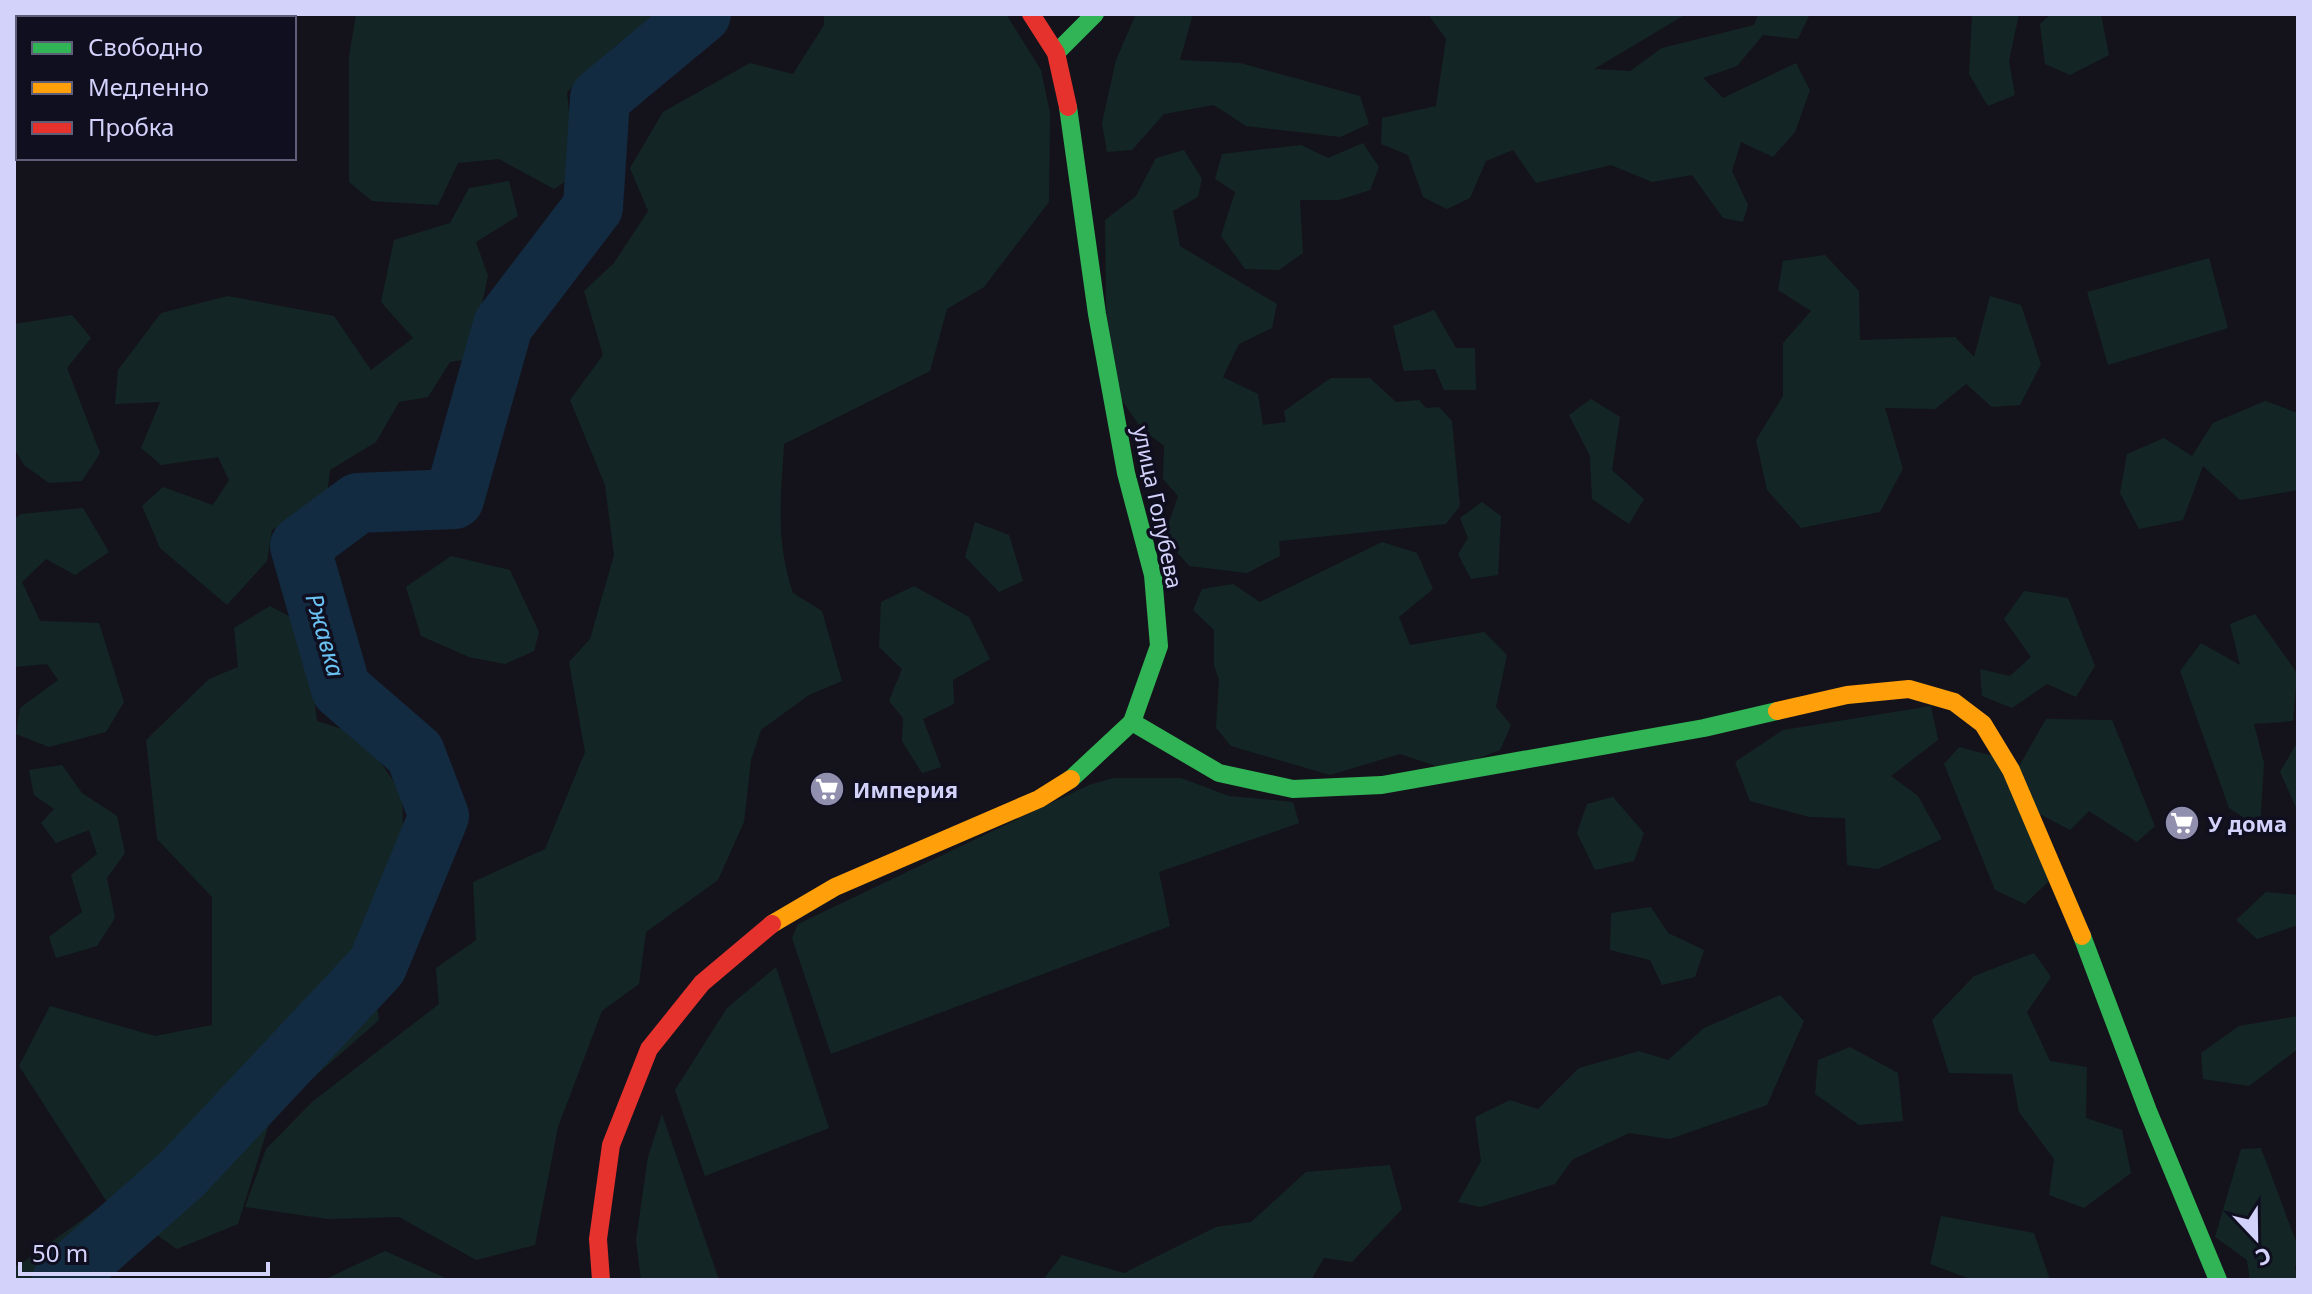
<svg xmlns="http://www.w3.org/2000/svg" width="2312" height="1294" font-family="'Noto Sans',sans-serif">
<rect width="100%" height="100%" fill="#14131c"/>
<!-- green -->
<g fill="#132625">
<polygon points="356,14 730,14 726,28 683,46 657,34 621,41 567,92 575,175 554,189 499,159 458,163 438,205 372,201 349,182 349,57"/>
<path d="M824 14H1006L1041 70 1050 113 1049 202 984 287 947 309 930 371 784 444C781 500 775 539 793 593L822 611 842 681 809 695 761 730 751 760 744 822 718 880 646 932 639 984 602 1011 558 1127 535 1245 476 1260 399 1217 328 1219 245 1207 266 1149 312 1102 439 1004 436 968 476 940 473 882 545 849 585 752 569 662 590 639 614 555 605 485 570 400 603 355 584 291 614 263 648 211 630 168 663 112 750 63 793 74 824 25Z"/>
<polygon points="1136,14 1193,14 1180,60 1240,63 1360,96 1369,124 1340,137 1246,126 1214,105 1164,114 1132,150 1107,152 1102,123 1116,60"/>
<polygon points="1428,14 1682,14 1683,16 1594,69 1630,71 1662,48 1754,25 1758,14 1810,14 1798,39 1763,35 1737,66 1703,78 1723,98 1796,63 1810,90 1795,132 1773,157 1741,142 1732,171 1748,205 1743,222 1723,218 1692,175 1652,182 1611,165 1536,183 1513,150 1486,161 1470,198 1447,209 1423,197 1408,155 1381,144 1382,118 1436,106 1446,39"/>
<polygon points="1972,14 2019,14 2009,61 2015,95 1988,106 1969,74"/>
<polygon points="2051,14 2101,14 2109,55 2070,75 2045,64 2040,24"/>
<polygon points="1363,143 1379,167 1370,190 1339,200 1300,200 1303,253 1279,270 1245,269 1221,236 1235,192 1215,179 1222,154 1301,145 1328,158"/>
<polygon points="1184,150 1202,179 1198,197 1173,211 1180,246 1277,304 1272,328 1239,344 1223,377 1258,394 1263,425 1286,422 1284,411 1331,378 1370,378 1396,402 1419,400 1426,408 1439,407 1452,421 1460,506 1446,524 1279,541 1280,556 1247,573 1189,566 1164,537 1178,496 1163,479 1164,446 1141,428 1107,379 1105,220 1136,196 1156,158"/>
<polygon points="509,181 518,216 476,242 488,276 470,359 450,362 428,397 399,402 376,442 330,470 327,496 272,530 267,561 227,605 160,548 142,506 163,487 213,505 229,480 218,457 161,465 141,448 160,402 115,404 118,370 161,313 228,296 334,316 371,370 413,338 381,302 394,240 450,223 469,188"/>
<polygon points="1825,255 1859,291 1860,340 1955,337 1974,357 1990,296 2021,305 2041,364 2020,405 1992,407 1966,384 1935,409 1885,408 1903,469 1880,512 1801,528 1767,490 1756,440 1783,396 1783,343 1811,311 1778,290 1783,261"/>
<polygon points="2209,258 2228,328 2108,365 2087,292"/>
<polygon points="1434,310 1456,348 1475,348 1476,390 1444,390 1435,369 1404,371 1393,326"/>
<polygon points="72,315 91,338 67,368 100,453 82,481 49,483 24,465 14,448 14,324"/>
<polygon points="1591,399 1620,417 1612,470 1644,499 1629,524 1592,499 1590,456 1569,415"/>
<polygon points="2265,401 2298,413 2298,490 2240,500 2203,466 2183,520 2139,529 2120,493 2127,454 2164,438 2192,456 2213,423"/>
<polygon points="1482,502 1501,516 1498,575 1471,579 1458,554 1468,538 1460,518"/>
<polygon points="83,508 109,552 75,575 46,559 22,582 40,621 99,623 124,702 106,732 49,747 16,734 20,708 58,680 47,664 14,667 14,519 21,514"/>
<polygon points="975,522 1009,535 1023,581 999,592 965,557"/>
<polygon points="1382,542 1417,553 1433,589 1399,617 1410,645 1484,632 1507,655 1496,707 1511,725 1500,750 1448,770 1400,754 1330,775 1231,746 1216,728 1219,680 1214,665 1214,630 1193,610 1202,589 1233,584 1260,602"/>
<polygon points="451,556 510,570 539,632 534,651 505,664 469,657 421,636 406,587"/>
<polygon points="914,586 969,617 990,659 953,680 954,704 923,719 941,767 922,773 902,741 903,718 889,701 902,669 879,647 881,602"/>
<polygon points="2024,591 2068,598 2095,666 2076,697 2047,684 2012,708 1982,696 1980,669 2010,676 2031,657 2004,619"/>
<polygon points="270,606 305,625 317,721 361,735 402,793 404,861 389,884 403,939 374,986 379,1020 272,1114 238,1224 177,1249 105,1199 19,1066 50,1006 155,1036 212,1025 212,897 157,839 146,740 209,679 238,667 234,628"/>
<polygon points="2255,614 2297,673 2293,721 2254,724 2264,763 2260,828 2229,808 2180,671 2201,643 2240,665 2230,624"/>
<polygon points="1931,706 1938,740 1891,776 1918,796 1942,839 1878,869 1847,865 1845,818 1809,817 1750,801 1735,762 1783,730"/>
<polygon points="2046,719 2112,720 2155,826 2137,842 2089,811 2070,830 2036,812 2018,768"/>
<polygon points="2298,741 2298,812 2280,772"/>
<polygon points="1959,747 1997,757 2049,881 2025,904 1995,890 1944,764"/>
<polygon points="62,765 82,793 117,816 125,853 107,878 115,918 97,946 56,958 49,937 82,912 71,875 97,854 89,830 56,843 41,823 54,809 34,795 29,770"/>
<polygon points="1113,778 1181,778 1229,796 1293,802 1299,823 1159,872 1170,926 831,1054 792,938 798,924 1089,785"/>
<polygon points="1613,797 1644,833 1634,861 1595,870 1577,833 1587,804"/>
<polygon points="2266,892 2298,895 2298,925 2257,939 2236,920"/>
<polygon points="1651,907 1668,933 1704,950 1695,977 1662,985 1650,960 1610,950 1611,913"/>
<polygon points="2034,953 2051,977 2027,1012 2050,1061 2087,1067 2086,1118 2122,1130 2131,1173 2084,1208 2049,1195 2054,1159 2019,1112 2012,1074 1949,1073 1932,1020 1974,976"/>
<polygon points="776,967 829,1128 705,1176 675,1090 727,1008"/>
<polygon points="1780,995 1804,1021 1767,1105 1670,1139 1629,1133 1572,1160 1555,1184 1480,1207 1458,1202 1481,1161 1475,1117 1510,1100 1538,1109 1579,1068 1639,1051 1668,1060 1704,1028"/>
<polygon points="2298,1016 2298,1049 2249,1086 2203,1079 2201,1053 2239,1026"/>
<polygon points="1850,1047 1898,1073 1903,1121 1859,1125 1815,1094 1818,1060"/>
<polygon points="662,1114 719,1280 641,1280 636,1240 648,1157"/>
<polygon points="2261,1148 2298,1247 2295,1270 2298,1273 2298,1280 2250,1280 2247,1260 2215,1237 2241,1149"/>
<polygon points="1390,1165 1402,1209 1352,1262 1324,1258 1311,1280 1043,1280 1062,1255 1124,1273 1216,1227 1251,1222 1306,1172"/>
<polygon points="104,1204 138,1229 131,1252 89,1273 90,1280 14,1280 14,1264 18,1266"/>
<polygon points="1941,1216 2034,1233 2050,1280 1973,1280 1930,1264"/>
<polygon points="385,1251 450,1280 324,1280"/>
</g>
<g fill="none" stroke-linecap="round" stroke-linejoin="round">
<!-- river -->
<polyline stroke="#132b41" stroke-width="60" points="62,1280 182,1174 377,966 439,816 415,753 341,689 300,546 358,503 454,499 503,325 593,207 600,98 701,14"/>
<!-- fast -->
<g stroke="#30b455" stroke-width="18">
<polyline points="1056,53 1095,14"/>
<polyline points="1068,107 1097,314 1126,473 1153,575 1159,646 1132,722 1071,779"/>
<polyline points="1132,722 1219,773 1293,789 1382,785 1704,728 1777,711"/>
<polyline points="2082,936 2148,1111 2218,1280"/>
</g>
<!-- slow -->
<g stroke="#ff9f0a" stroke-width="18">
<polyline points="1777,711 1847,695 1909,689 1954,702 1983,724 2011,770 2082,936"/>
<polyline points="772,924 835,887 1039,799 1071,779"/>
</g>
<!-- jam -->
<g stroke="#e5322d" stroke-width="18">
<polyline points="1031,14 1056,53 1068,107"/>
<polyline points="601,1280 598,1239 611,1145 649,1049 702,983 772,924"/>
</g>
</g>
<!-- icons -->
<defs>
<g id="supermarket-disc" transform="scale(1.8)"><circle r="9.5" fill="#908fad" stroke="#100f20"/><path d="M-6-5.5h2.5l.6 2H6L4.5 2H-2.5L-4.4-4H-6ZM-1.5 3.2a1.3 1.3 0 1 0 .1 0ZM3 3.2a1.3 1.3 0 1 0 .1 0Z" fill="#fff"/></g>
</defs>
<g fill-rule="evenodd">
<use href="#supermarket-disc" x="827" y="789"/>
<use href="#supermarket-disc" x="2182" y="823"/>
</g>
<g text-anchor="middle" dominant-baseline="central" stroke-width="7" stroke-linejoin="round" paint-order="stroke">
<!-- street labels -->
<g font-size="22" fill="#d2d2fb" stroke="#100f20">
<text transform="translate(1159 507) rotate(78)">улица Голубева</text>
</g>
<!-- poi labels -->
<g font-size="22" font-weight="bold" fill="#d2d2fb" stroke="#100f20" text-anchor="start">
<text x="853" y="789">Империя</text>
<text x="2208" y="823">У дома</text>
</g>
<!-- water labels -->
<g font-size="24" font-style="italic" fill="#69c2f2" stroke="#100f20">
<text transform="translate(326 635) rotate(74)">Ржавка</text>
</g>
</g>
<!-- border -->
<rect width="2312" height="1294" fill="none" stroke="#d2d2fb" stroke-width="32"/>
<!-- legend -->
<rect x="16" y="16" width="280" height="144" fill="#100f20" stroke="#5e5d78" stroke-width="2"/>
<rect x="32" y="42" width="40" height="12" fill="#30b455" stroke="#5e5d78" stroke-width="2"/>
<text x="88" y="56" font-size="24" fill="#d2d2fb">Свободно</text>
<rect x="32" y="82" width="40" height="12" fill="#ff9f0a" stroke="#5e5d78" stroke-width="2"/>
<text x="88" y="96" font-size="24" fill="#d2d2fb">Медленно</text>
<rect x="32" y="122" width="40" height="12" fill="#e5322d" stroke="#5e5d78" stroke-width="2"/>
<text x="88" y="136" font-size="24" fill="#d2d2fb">Пробка</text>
<!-- north arrow -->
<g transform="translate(2256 1238) rotate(158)" stroke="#100f20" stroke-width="6" paint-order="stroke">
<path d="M0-6L14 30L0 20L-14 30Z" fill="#d2d2fb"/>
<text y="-12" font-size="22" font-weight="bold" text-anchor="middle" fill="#d2d2fb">С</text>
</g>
<!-- scale -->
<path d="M20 1262v12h248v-12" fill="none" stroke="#d2d2fb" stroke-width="4"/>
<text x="32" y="1262" font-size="24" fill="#d2d2fb" stroke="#100f20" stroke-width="6" paint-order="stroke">50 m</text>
</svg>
